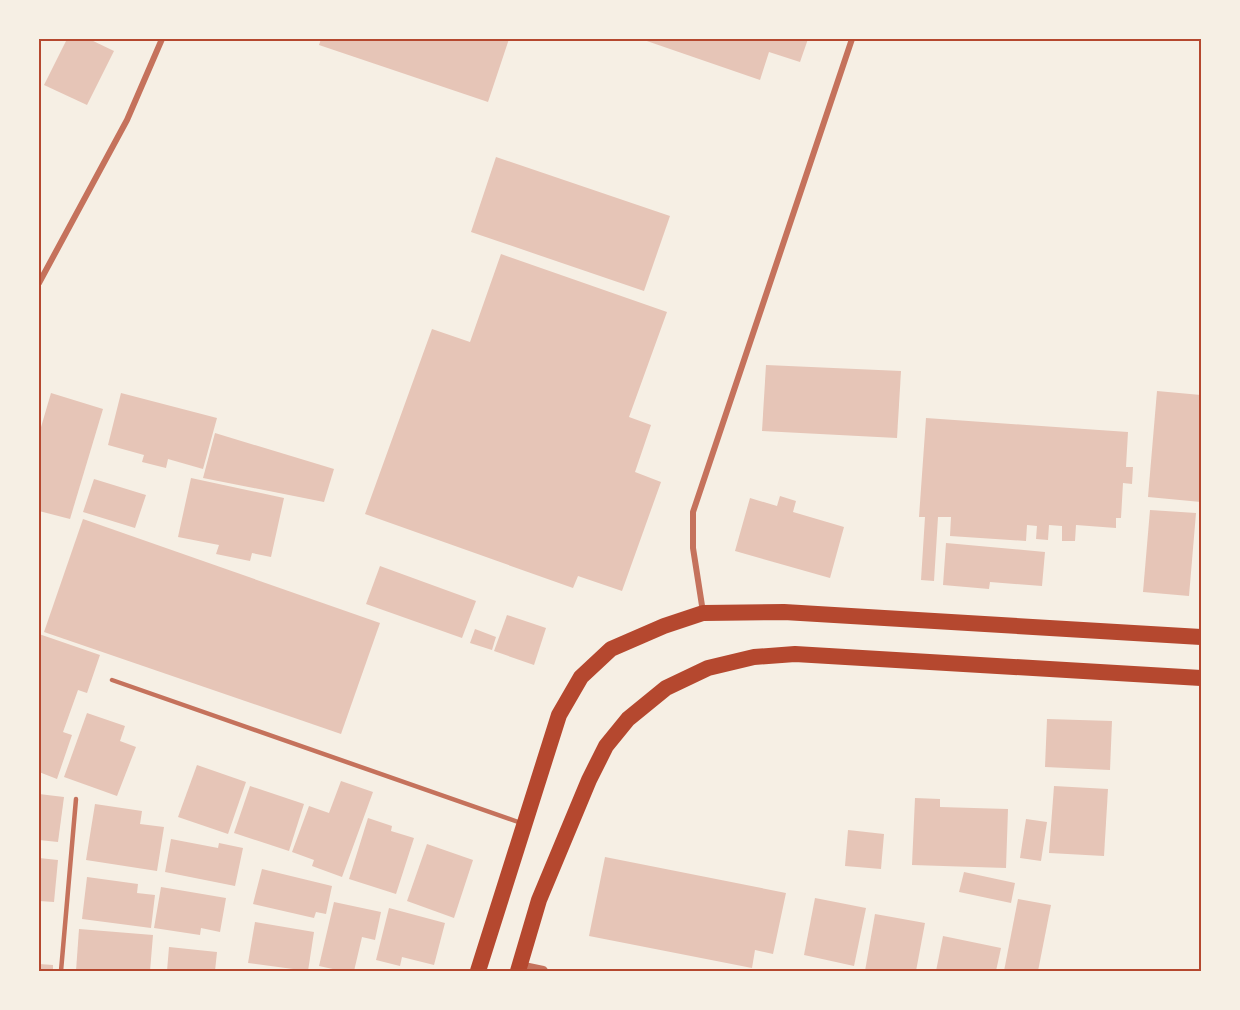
<svg xmlns="http://www.w3.org/2000/svg" width="1240" height="1010" font-family="Arial,sans-serif">
<rect width="100%" height="100%" fill="#f6efe4"/>
<!-- building -->
<g fill="#e6c5b7">
<polygon points="67,39 89,39 114,51 87,105 44,85"/>
<polygon points="321,39 509,39 488,102 319,45"/>
<polygon points="641,39 808,39 800,62 769,52 760,80"/>
<polygon points="496,157 670,216 644,291 471,232"/>
<polygon points="501,254 667,312 629,417 651,425 635,472 661,482 622,591 578,576 573,588 365,514 432,329 470,342"/>
<polygon points="766,365 901,371 897,438 762,431"/>
<polygon points="1157,391 1201,395 1201,502 1148,497"/>
<polygon points="51,393 103,409 70,519 39,511 39,434"/>
<polygon points="121,393 217,418 203,469 168,459 166,468 142,462 144,455 108,445"/>
<polygon points="926,418 1128,432 1126,467 1133,467 1132,484 1123,483 1121,518 1116,518 1116,528 1076,525 1075,541 1062,541 1062,526 1049,525 1048,540 1036,539 1037,526 1027,525 1026,541 950,536 951,517 938,517 934,581 921,580 925,517 919,517"/>
<polygon points="215,433 334,469 324,502 203,478"/>
<polygon points="191,478 284,498 271,557 252,553 250,561 216,554 219,545 178,537"/>
<polygon points="94,479 146,495 135,528 83,512"/>
<polygon points="780,496 796,501 793,512 844,527 830,578 735,551 750,498 777,506"/>
<polygon points="1150,510 1196,513 1189,596 1143,592"/>
<polygon points="83,519 380,623 341,734 44,632"/>
<polygon points="946,543 1045,552 1042,586 990,582 989,589 943,585"/>
<polygon points="380,566 476,601 462,638 366,604"/>
<polygon points="507,615 546,628 534,665 494,651"/>
<polygon points="475,629 496,637 492,650 470,643"/>
<polygon points="39,634 100,655 87,693 78,690 63,732 72,735 57,779 39,772"/>
<polygon points="87,713 125,726 120,741 136,747 117,796 64,777"/>
<polygon points="1047,719 1112,721 1110,770 1045,767"/>
<polygon points="197,765 246,782 228,834 178,817"/>
<polygon points="341,781 373,792 342,877 312,866 314,860 292,852 309,806 329,813"/>
<polygon points="250,786 304,804 289,851 234,833"/>
<polygon points="1054,786 1108,789 1104,856 1049,853"/>
<polygon points="39,794 64,797 58,842 39,840"/>
<polygon points="915,798 940,799 940,807 1008,809 1006,868 912,865"/>
<polygon points="95,804 142,811 140,824 164,827 157,871 86,860"/>
<polygon points="368,818 392,826 391,831 414,838 396,894 349,879"/>
<polygon points="1026,819 1047,822 1041,861 1020,858"/>
<polygon points="848,830 884,834 881,869 845,866"/>
<polygon points="171,839 218,848 219,843 243,848 235,886 165,872"/>
<polygon points="427,844 473,860 454,918 407,901"/>
<polygon points="605,857 786,893 773,954 755,950 752,968 589,936"/>
<polygon points="39,858 58,860 54,902 39,901"/>
<polygon points="262,869 332,886 326,914 316,912 314,918 253,904"/>
<polygon points="964,872 1015,883 1011,903 959,892"/>
<polygon points="87,877 138,884 137,893 155,895 151,928 82,919"/>
<polygon points="161,887 226,898 220,932 201,928 200,935 154,928"/>
<polygon points="815,898 866,908 854,966 804,955"/>
<polygon points="1018,899 1051,905 1038,971 1004,971"/>
<polygon points="334,902 381,912 375,940 362,937 354,971 342,971 319,966"/>
<polygon points="389,908 445,923 434,965 402,957 400,966 376,960"/>
<polygon points="875,914 925,923 916,971 865,971"/>
<polygon points="255,922 314,932 308,971 248,963"/>
<polygon points="79,929 153,935 150,971 76,971"/>
<polygon points="943,936 1001,948 996,971 936,971"/>
<polygon points="169,947 217,952 215,971 167,971"/>
<polygon points="39,964 53,965 53,971 39,971"/>
</g>
<g fill="none" stroke-linecap="round" stroke-linejoin="round">
<!-- service -->
<g stroke="#c5725c" stroke-width="4.5">
<polyline points="112,680 521,823"/>
<polyline points="61,971 76,799"/>
</g>
<!-- minor -->
<g stroke="#c5725c" stroke-width="6">
<polyline points="39,283 127,120 162,39"/>
<polyline points="703,612 693,548 693,512 852,39"/>
</g>
<!-- tertiary -->
<polyline stroke="#c5725c" stroke-width="10" points="519,966 543,971"/>
<!-- trunk -->
<g stroke="#b5482f" stroke-width="16">
<polyline points="478,971 559,715 581,677 611,649 664,626 703,613 784,612 1201,637"/>
<polyline points="518,971 539,900 589,780 606,746 628,719 666,688 708,668 754,657 795,654 1201,678"/>
</g>
</g>
<!-- border -->
<rect width="1240" height="1010" fill="none" stroke="#f6efe4" stroke-width="81"/>
<rect x="40" y="40" width="1160" height="930" fill="none" stroke="#b5482f" stroke-width="2"/>
</svg>
